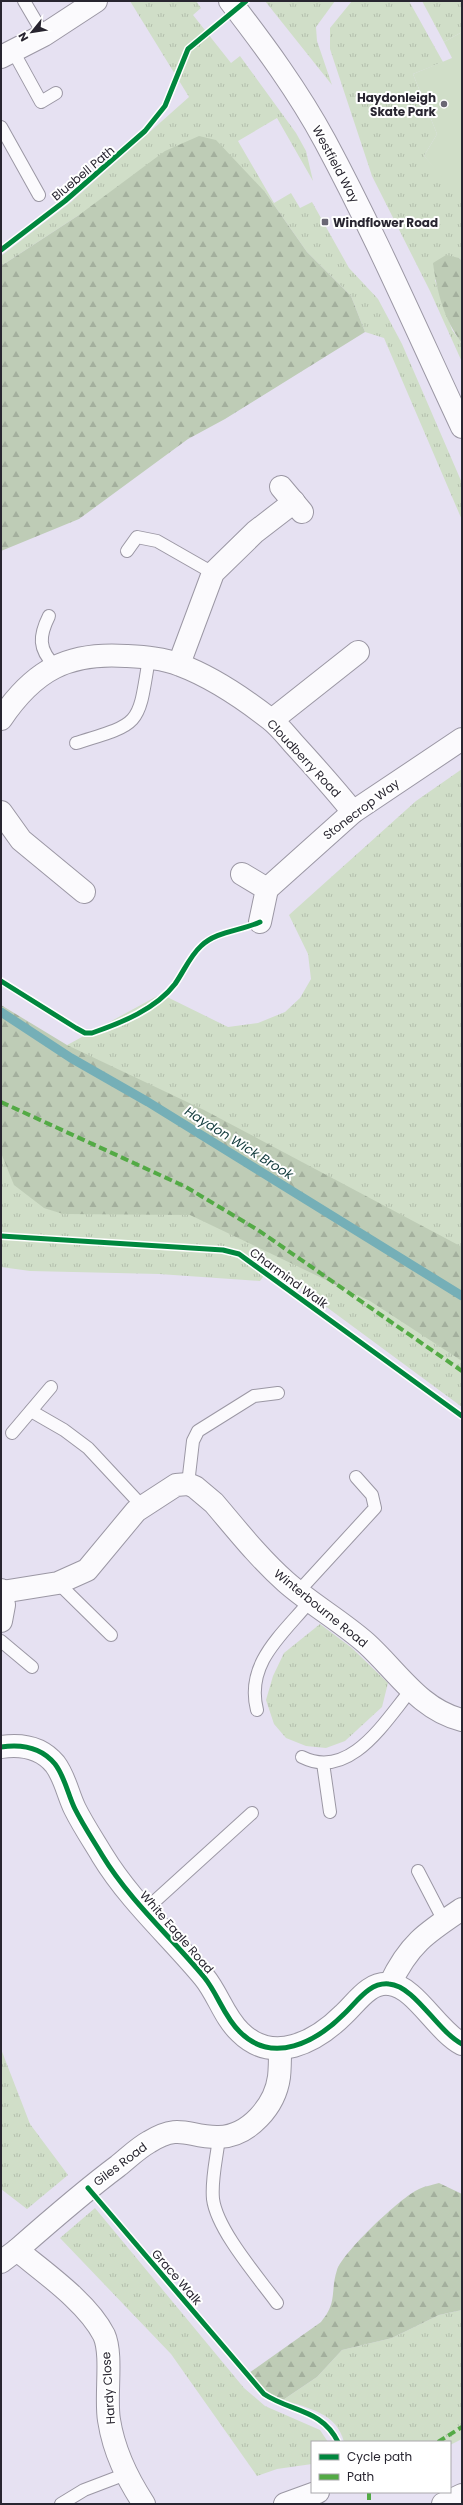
<svg xmlns="http://www.w3.org/2000/svg" width="463" height="2505" font-family="Poppins,sans-serif">
<defs>
<pattern id="grass-tufts" width="24" height="20" patternUnits="userSpaceOnUse"><rect width="24" height="20" fill="#d0dec8"/><path d="M3 7l-1-3M5 7V3M7 7l1-3M15 17l-1-3M17 17v-4M19 17l1-3" fill="none" stroke="#b3beac"/></pattern>
<pattern id="forest-firs" width="22" height="20" patternUnits="userSpaceOnUse"><rect width="22" height="20" fill="#beccb6"/><path d="M5 1l3.5 6h-7zM16 11l3.5 6h-7z" fill="#a3af9d"/></pattern>
</defs>
<rect width="100%" height="100%" fill="#e6e1f2"/>
<!-- grass -->
<g fill="url(#grass-tufts)">
<polygon points="130,1 196,1 201,8 193,15 231,63 240,56 296,133 306,151 313,181 277,118 238,141 274,203 291,193 300,208 312,202 349,268 378,299 402,344 462,483 462,520 384,338 365,332 351,296 307,252 265,192 79,215 1,266 1,256 71,202 189,97"/>
<polygon points="265,1 335,1 316,27 317,41 332,85"/>
<polygon points="352,1 409,1 443,62 413,74 437,134 424,156 462,197 462,261 459,258 435,280 452,330 462,343 462,362 430,291 372,176 330,49 330,28"/>
<polygon points="422,1 462,1 462,32 444,42"/>
<polygon points="462,769 462,1407 271,1266 260,1281 159,1274 30,1271 1,1267 1,1081 161,994 228,1027 258,1023 285,1012 300,998 311,979 308,954 289,915 416,801"/>
<polygon points="320,1624 352,1648 388,1683 382,1707 345,1741 326,1748 306,1746 286,1738 274,1724 266,1700 273,1676 284,1653"/>
<polygon points="1,2049 30,2124 68,2175 27,2209 1,2189"/>
<polygon points="95,2208 244,2388 265,2406 320,2430 328,2442 312,2442 312,2464 277,2469 257,2476 171,2354 60,2238"/>
<path d="M462 2310V2439L450 2445V2442H344C337 2413 308 2408 283 2400L317 2377 342 2350 392 2338 439 2315Z"/>
</g>
<!-- forest -->
<g fill="url(#forest-firs)">
<polygon points="199,136 216,140 265,192 307,252 351,296 365,332 225,419 188,439 79,519 1,551 1,266 79,215 165,151"/>
<path d="M446 255 459 258 462 261V343C444 320 437 292 433 263Z"/>
<polygon points="1,1005 67,1045 204,1110 462,1247 462,1361 370,1301 190,1215 63,1214 44,1208 14,1185 1,1153"/>
<path d="M439 2183 462 2194V2310L439 2315 392 2338 342 2350 317 2377 277 2404 249 2373 321 2322C338 2302 330 2291 337 2270 343 2252 401 2197 419 2189 425 2186 433 2185 439 2183Z"/>
</g>
<!-- pitch -->
<polygon fill="#d0dec8" points="462,32 462,197 460,198 424,156 437,134 413,74 452,58 444,42"/>
<g fill="none" stroke-linecap="round" stroke-linejoin="round">
<!-- stream -->
<polyline stroke="#75afb7" stroke-width="9" points="1,1012 71,1058 148,1102 462,1296"/>
<!-- service casing -->
<g stroke="#9b97a4" stroke-width="14">
<g id="service">
<polyline points="24,1 44,35"/>
<polyline points="13,51 41,102 56,93"/>
<polyline points="1,127 39,195"/>
<polyline points="127,551 137,537 157,541 213,573"/>
<path d="M49 616C39 636 38 649 55 666"/>
<path d="M76 743C142 723 138 726 149 658"/>
<polyline points="31,1411 64,1430 88,1448 143,1507"/>
<polyline points="12,1433 51,1387"/>
<polyline points="188,1484 193,1441 198,1431 254,1396 278,1393"/>
<polyline points="58,1583 111,1635"/>
<polyline points="298,1592 375,1508 372,1495 356,1477"/>
<polyline points="1,1641 32,1667"/>
<path d="M257 1710C245 1663 283 1634 310 1601"/>
<path d="M302 1757C350 1781 385 1721 411 1690"/>
<polyline points="323,1763 330,1812"/>
<polyline points="418,1871 444,1921"/>
<polyline points="144,1911 252,1813"/>
<path d="M219 2137C217 2157 211 2179 213 2199 217 2230 258 2277 277 2303"/>
<polyline points="61,2504 84,2490 126,2474"/>
</g>
</g>
<!-- minor casing -->
<g stroke="#9b97a4" stroke-width="24">
<g id="minor">
<polyline points="1,57 44,35 96,1"/>
<polyline points="281,487 302,512"/>
<polyline points="179,664 213,573 255,532 294,502"/>
<path d="M1 719C34 670 68 652 126 656 143 657 163 658 180 665 212 677 243 698 270 719 279 726 286 735 293 743 314 766 334 788 353 812"/>
<polyline points="272,720 358,652"/>
<polyline points="1,812 21,840 84,892"/>
<polyline points="242,874 267,889 260,922"/>
<polyline points="267,889 353,812 462,739"/>
<polyline points="1,1590 4,1605 1,1621"/>
<path d="M2 1592 58 1583 87 1570 136 1511 176 1485 188 1484 195 1487 214 1503C237 1530 259 1558 286 1582 311 1604 341 1621 366 1643 397 1671 420 1710 462 1720"/>
<path d="M1 1747C21 1744 41 1747 55 1764 65 1777 68 1795 75 1809 83 1825 93 1840 102 1855 130 1901 170 1936 204 1977 218 1994 224 2017 240 2032 273 2065 316 2042 344 2014 357 2002 369 1982 389 1984 415 1986 437 2031 462 2044"/>
<path d="M390 1984C409 1944 426 1933 462 1909"/>
<path d="M17 2250C50 2221 83 2192 118 2166 128 2158 138 2148 149 2142 181 2122 188 2138 219 2137 249 2136 275 2106 279 2077 280 2068 280 2059 280 2050"/>
<path d="M1 2262 17 2250C45 2273 88 2303 104 2335 113 2355 105 2397 109 2420 114 2452 127 2478 144 2504"/>
<polyline points="285,2504 318,2492"/>
<polyline points="443,2504 462,2495"/>
</g>
</g>
<!-- secondary casing -->
<g stroke="#9b97a4" stroke-width="24">
<path id="secondary" d="M230 1C264 45 298 91 325 141 375 234 417 331 462 427"/>
</g>
<!-- service -->
<use href="#service" stroke="#fbfafd" stroke-width="12"/>
<!-- minor -->
<use href="#minor" stroke="#fbfafd" stroke-width="22"/>
<!-- secondary -->
<use href="#secondary" stroke="#fbfafd" stroke-width="22"/>
<!-- quiet -->
<g stroke="#53aa45" stroke-width="4" stroke-dasharray="8 4" stroke-linecap="butt">
<polyline points="1,1102 186,1187 258,1230 462,1371"/>
<polyline points="438,2442 462,2427"/>
<polyline points="369,2492 369,2504"/>
</g>
<!-- cycleway casing -->
<g stroke="#fff" stroke-width="8">
<g id="cycleway">
<polyline points="1,250 65,201 145,131 165,106 188,49 246,1"/>
<path d="M1 981 76 1028 85 1033H92C121 1023 156 1009 175 984 184 971 190 956 201 946 216 931 241 931 260 922"/>
<polyline points="1,1236 223,1250 239,1254 462,1416"/>
<path d="M1 1747C21 1744 41 1747 55 1764 65 1777 68 1795 75 1809 83 1825 93 1840 102 1855 130 1901 170 1936 204 1977 218 1994 224 2017 240 2032 273 2065 316 2042 344 2014 357 2002 369 1982 389 1984 415 1986 437 2031 462 2044"/>
<path d="M88 2188 264 2394C291 2412 322 2409 338 2442"/>
</g>
</g>
<!-- cycleway -->
<use href="#cycleway" stroke="#00873e" stroke-width="5"/>
</g>
<!-- markers -->
<g fill="#6a6774" stroke="#fff" stroke-width="1.5">
<circle cx="444" cy="104" r="4"/>
<rect x="321" y="218" width="8" height="8" rx="2"/>
</g>
<g text-anchor="middle" dominant-baseline="central" stroke-width="4" stroke-linejoin="round" paint-order="stroke">
<!-- poi labels -->
<g font-size="12" font-weight="bold" fill="#282530" stroke="#fff" text-anchor="end">
<text x="436" y="97">Haydonleigh<tspan x="436" dy="14">Skate Park</tspan></text>
<text x="333" y="222" text-anchor="start">Windflower Road</text>
</g>
<!-- street labels -->
<g font-size="12" fill="#282530" stroke="#fff">
<text transform="translate(336 164) rotate(62)">Westfield Way</text>
<text transform="translate(83 173) rotate(-40)">Bluebell Path</text>
<text transform="translate(304 758) rotate(47)">Cloudberry Road</text>
<text transform="translate(361 809) rotate(-37)">Stonecrop Way</text>
<text transform="translate(289 1278) rotate(36)">Charmind Walk</text>
<text transform="translate(321 1608) rotate(39)">Winterbourne Road</text>
<text transform="translate(177 1932) rotate(49)">White Eagle Road</text>
<text transform="translate(120 2164) rotate(-37)">Giles Road</text>
<text transform="translate(177 2277) rotate(49)">Grace Walk</text>
<text transform="translate(108 2388) rotate(-94)">Hardy Close</text>
</g>
<!-- water labels -->
<g font-size="13" font-style="italic" fill="#133c3e" stroke="#fff">
<text transform="translate(239 1143) rotate(32)">Haydon Wick Brook</text>
</g>
</g>
<!-- border -->
<rect width="463" height="2505" fill="none" stroke="#282530" stroke-width="4"/>
<!-- legend -->
<rect x="311" y="2441" width="140" height="52" fill="#ffffff" stroke="#a9a8ac"/>
<rect x="319" y="2454" width="20" height="6" fill="#00873e" stroke="#a9a8ac"/>
<text x="347" y="2461" font-size="12" fill="#282530">Cycle path</text>
<rect x="319" y="2474" width="20" height="6" fill="#53aa45" stroke="#a9a8ac"/>
<text x="347" y="2481" font-size="12" fill="#282530">Path</text>
<!-- north arrow -->
<g transform="translate(32 32) rotate(240)" stroke="#ffffff" stroke-width="3" paint-order="stroke">
<path d="M0-3L7 15L0 10L-7 15Z" fill="#282530"/>
<text y="-6" font-size="11" font-weight="bold" text-anchor="middle" fill="#282530">N</text>
</g>
</svg>
